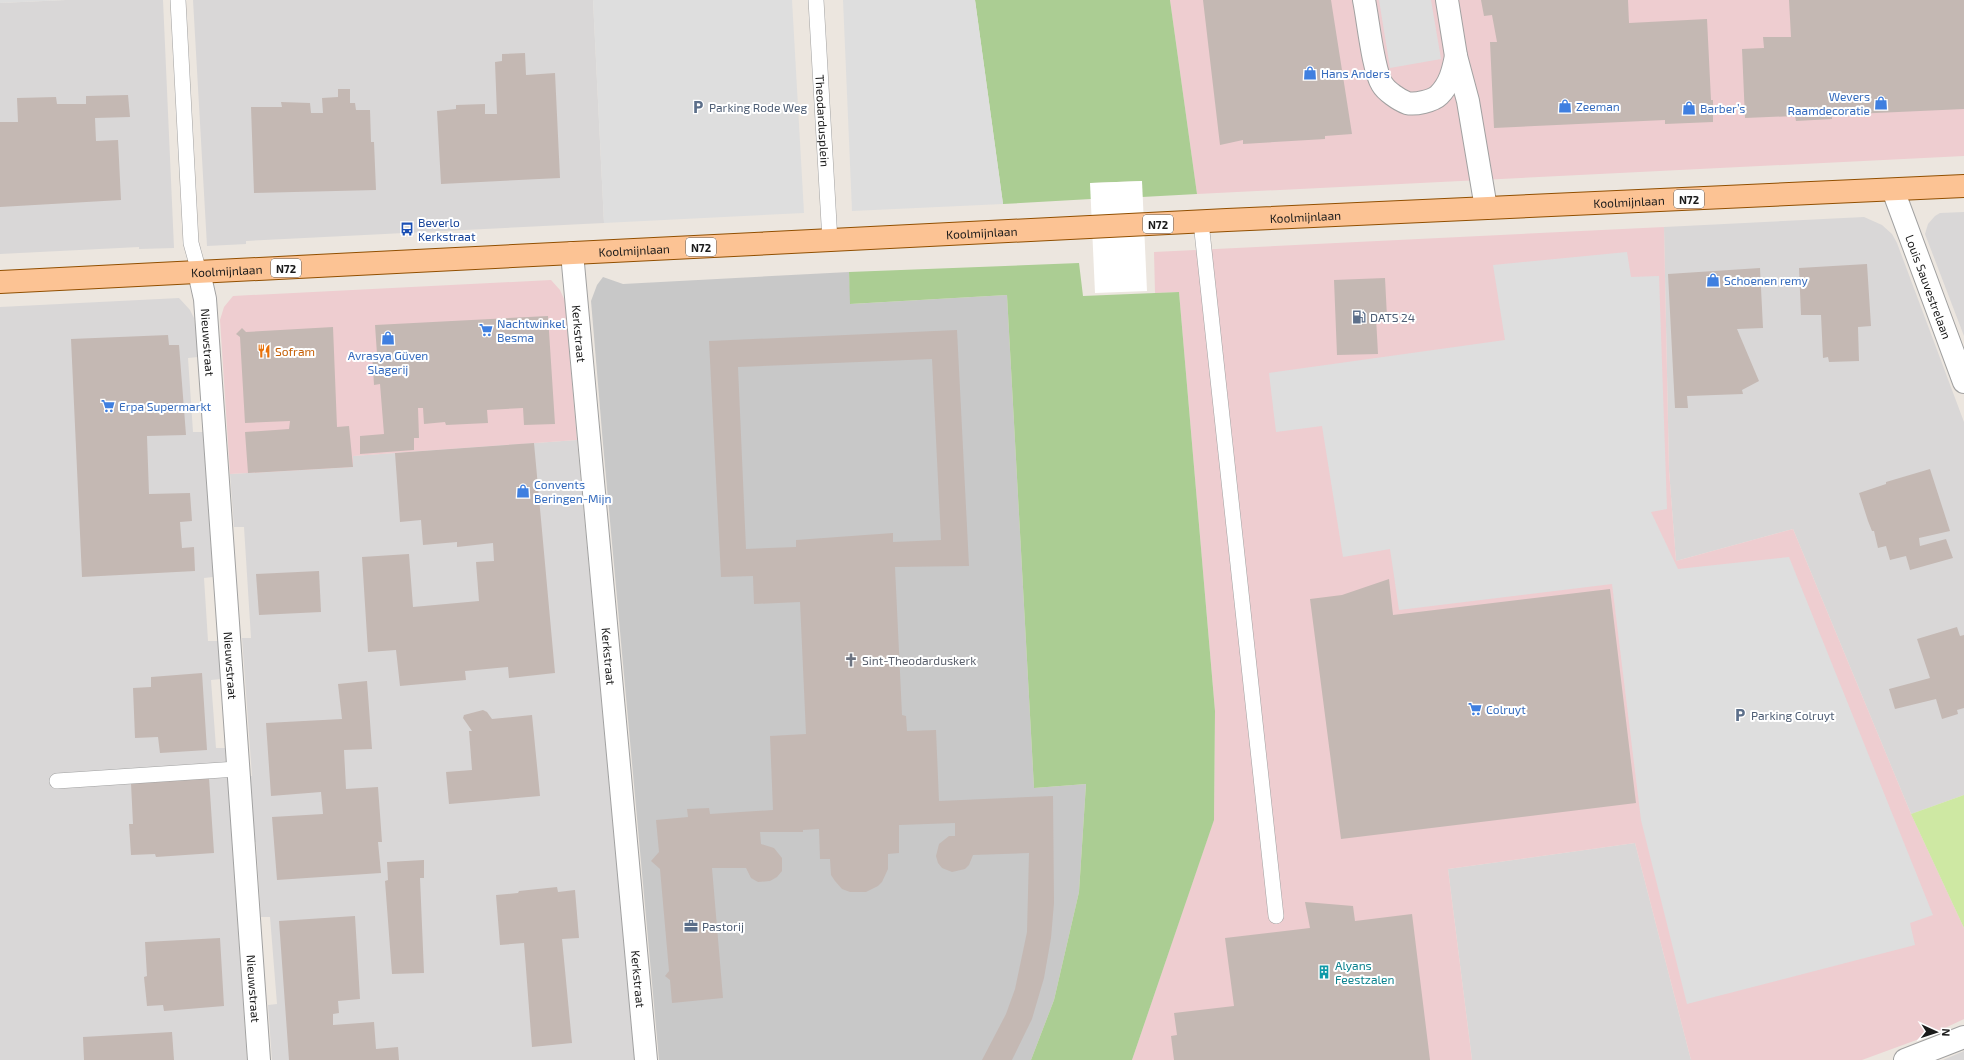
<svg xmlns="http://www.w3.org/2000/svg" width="1964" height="1060" font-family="'Exo 2',sans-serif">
<rect width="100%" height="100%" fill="#ece6df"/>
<!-- residential -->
<g fill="#d9d7d7">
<polygon points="66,0 163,0 174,248 139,249 139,247 0,254 0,3"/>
<polygon points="193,0 593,0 604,223 246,241 246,244 207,246"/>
<polygon points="1964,212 1964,336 1925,234 1928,224 1935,216 1940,213"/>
<polygon points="1864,217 1882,225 1892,234 1897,243 1964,422 1964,795 1911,814 1793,529 1676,561 1669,470 1664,227"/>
<polygon points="179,298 190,310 194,318 196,331 198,357 188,358 193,432 203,432 213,577 204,578 208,641 218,641 221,679 211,680 216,748 225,748 227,778 232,778 236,844 232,845 247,1060 0,1060 0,307"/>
<polygon points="577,440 635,1060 272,1060 268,1005 277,1004 270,917 261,917 256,842 252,843 248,776 252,776 242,638 251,638 244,527 234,527 230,474 353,467 353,456"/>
<polygon points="1635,843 1691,1060 1472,1060 1448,869"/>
<polygon points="1964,1051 1964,1060 1943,1060"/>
</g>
<!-- commercial -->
<g fill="#eecdd0">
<polygon points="1170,0 1964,0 1964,156 1197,194"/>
<polygon points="1664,227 1669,470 1676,561 1793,529 1911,814 1964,928 1964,1019 1930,1035 1862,1060 1691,1060 1635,843 1448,869 1472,1060 1132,1060 1214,819 1215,711 1179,292 1155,293 1154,252"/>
<polygon points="551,280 560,290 565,301 577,440 353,456 353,467 230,474 220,320 224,307 233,296"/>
</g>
<!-- religious -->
<polygon fill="#c8c8c8" points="849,272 851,304 1007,295 1034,788 1086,784 1079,892 1054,1000 1031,1060 659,1060 603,444 591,301 597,285 603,277 623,284"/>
<!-- grass -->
<polygon fill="#cee8a3" points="1964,795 1964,928 1911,814"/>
<!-- forest -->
<g fill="#abcd93">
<polygon points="975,0 1170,0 1197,194 1142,197 1142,181 1091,183 1091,199 1003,204"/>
<polygon points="1079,263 1083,296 1179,292 1215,711 1214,820 1132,1060 1031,1060 1054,1000 1079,892 1086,784 1034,788 1007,295 850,304 849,272"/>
</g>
<!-- parking -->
<g fill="#dedede">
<polygon points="0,0 66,0 0,3"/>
<polygon points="593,0 792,0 804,213 604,223"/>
<polygon points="843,0 975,0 1003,204 852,211"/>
<polygon points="1379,0 1431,0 1441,59 1390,68"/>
<polygon points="1627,252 1631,277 1659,276 1667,509 1651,512 1678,569 1789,557 1933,915 1910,923 1915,945 1687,1004 1641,820 1612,584 1399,610 1390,549 1343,557 1322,426 1276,432 1269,373 1505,340 1493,265"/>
</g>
<!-- pier -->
<polygon fill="#fff" points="1142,181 1147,291 1095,293 1090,183"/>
<!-- building -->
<g fill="#c4b8b3" fill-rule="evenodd">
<polygon points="1203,0 1331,0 1352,134 1325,136 1325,139 1243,144 1243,140 1220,145"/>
<polygon points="1481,0 1628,0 1629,23 1707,19 1711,100 1713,100 1713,122 1665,124 1665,120 1494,128 1490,42 1497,42 1492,15 1484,16"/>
<polygon points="1789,0 1964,0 1964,109 1832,115 1832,119 1796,121 1795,116 1745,118 1742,49 1764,48 1763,37 1791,37"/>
<polygon points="525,53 526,75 555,73 560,178 441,184 437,111 456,109 456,105 485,104 485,114 497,114 495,62 502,61 502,54"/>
<polygon points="338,89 350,89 350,103 355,103 356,110 370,110 371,142 374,142 376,190 254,193 251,107 282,107 281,102 310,103 311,113 323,113 322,98 338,97"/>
<polygon points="128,95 130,117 95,118 96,141 118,140 121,200 0,207 0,122 18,122 17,98 56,97 57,104 86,104 86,96"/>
<polygon points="1867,264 1871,326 1858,327 1859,361 1829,362 1828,357 1823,358 1821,315 1801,315 1799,268"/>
<polygon points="1760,268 1763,328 1737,329 1759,381 1742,390 1743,394 1687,396 1688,408 1675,408 1668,274"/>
<polygon points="1385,278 1387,317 1376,317 1378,354 1337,355 1334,280"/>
<polygon points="548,316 555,424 524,425 523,408 487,410 488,423 446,425 445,422 424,424 423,408 418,408 419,438 414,438 414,450 360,454 360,436 384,434 380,384 374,385 372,354 377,354 375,325"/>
<polygon points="333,327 337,427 349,426 353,467 248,473 245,432 289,429 290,421 245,423 240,337 236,334 242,328 246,332"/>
<path d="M957 330 969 566 895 567 902 715 906 716 907 731 936 730 939 801 1053 796 1054 903 1051 938 1044 978 1032 1019 1012 1060H982L1006 1014 1015 989 1027 932 1029 853 973 855 969 865 965 869 952 872 942 868 938 863 936 856 939 844 949 836H955V823L899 825V853L888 854V869L882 882 878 886 866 892H850L842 889 835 881 831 875 830 859H820L819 829 803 830V832H760L761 844 774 848 782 858V871L777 877 770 881 758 882 751 878 746 868H712L723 998 672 1003 670 980 665 976 669 971 660 869 651 861 659 852 656 820 688 817 687 809 709 808 710 814 773 810 770 736 806 734 800 602 754 604 753 576 721 577 709 341ZM932 359 941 540 893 542V533L796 540V547L746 549 738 367Z"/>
<polygon points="168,335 169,345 179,345 186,435 147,436 149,494 190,493 192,521 180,522 182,548 194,547 195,571 82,577 71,339"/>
<polygon points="534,443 555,673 509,678 508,667 465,671 466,680 400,686 396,650 368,652 362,557 409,554 413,607 479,601 476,562 494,561 493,543 457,547 457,542 423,545 421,520 400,522 395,453"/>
<polygon points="1930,469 1950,531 1919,538 1920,546 1946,539 1953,558 1910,570 1906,556 1890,560 1886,546 1878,548 1874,531 1872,531 1868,521 1859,493 1886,484 1886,482"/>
<polygon points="319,571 321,612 259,615 256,574"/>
<polygon points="1389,579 1393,615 1610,589 1636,803 1341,839 1310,599 1342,595"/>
<polygon points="1957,627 1960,636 1964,635 1964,708 1957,710 1958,714 1942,719 1936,699 1895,709 1889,689 1930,678 1917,639"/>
<polygon points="202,673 207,750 160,753 158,737 135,738 133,688 151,687 151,677"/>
<polygon points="367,681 372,749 344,750 346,789 378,787 382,842 378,842 381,873 277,880 272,817 323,814 321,792 271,796 266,723 342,719 338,684"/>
<polygon points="483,710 487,712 492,719 532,715 540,796 449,804 446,772 472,770 469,731 472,731 463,718 464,715"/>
<polygon points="209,778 214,853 156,857 155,854 131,855 129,824 133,824 131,783"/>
<polygon points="424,860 424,878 420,878 424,973 392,974 385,881 388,880 387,862"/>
<polygon points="557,887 558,892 575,890 579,938 562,939 572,1043 532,1047 524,943 500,945 496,895 518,893 519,891"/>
<polygon points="1305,902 1353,906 1355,921 1412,914 1430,1060 1174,1060 1171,1036 1177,1035 1174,1013 1234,1006 1225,938 1310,928"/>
<polygon points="355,916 360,999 338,1001 339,1013 333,1014 333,1025 374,1022 376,1049 398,1047 399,1060 289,1060 279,921"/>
<polygon points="220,938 224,1006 164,1011 163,1005 147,1006 144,977 147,976 145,942"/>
<polygon points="172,1032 174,1060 84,1060 83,1037"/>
</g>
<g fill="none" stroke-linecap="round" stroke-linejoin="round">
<!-- lane casing -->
<g stroke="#a1a1a1" stroke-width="16">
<g id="lane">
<polyline points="178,0 191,243 199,272"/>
<path id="s1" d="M816 0 830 241"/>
<polyline points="1201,222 1276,916"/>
<polyline points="57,781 237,769"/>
</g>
</g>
<!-- street casing -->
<g stroke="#a1a1a1" stroke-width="24">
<g id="street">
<path d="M1364 0C1368 19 1373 70 1382 84 1386 91 1399 100 1407 103 1415 105 1433 101 1439 95 1450 84 1453 71 1456 56"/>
<polyline points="1447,0 1456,56 1468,101 1486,208"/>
<path id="s2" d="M1893 190 1964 382"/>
<path id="s3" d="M572 253 646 1060"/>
<path id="s4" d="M199 272 205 299 259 1060"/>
<polyline points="1905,1060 1964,1037"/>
</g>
</g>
<!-- primary casing -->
<g stroke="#914f00" stroke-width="24">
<g id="primary">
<path id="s5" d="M0 282 1227 220 1964 186"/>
</g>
</g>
<!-- lane -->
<use href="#lane" stroke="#fff" stroke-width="15"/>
<!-- street -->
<use href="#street" stroke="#fff" stroke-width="22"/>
<!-- primary -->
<use href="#primary" stroke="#fcc394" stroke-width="22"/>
</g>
<!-- icons -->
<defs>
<g id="shop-bare" transform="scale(1.08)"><path d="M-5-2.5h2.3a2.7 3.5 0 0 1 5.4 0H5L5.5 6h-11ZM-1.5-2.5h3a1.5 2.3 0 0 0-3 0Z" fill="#3f7fe0" stroke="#fff" stroke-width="2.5" paint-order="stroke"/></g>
<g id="parking-bare" transform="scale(1.08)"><path d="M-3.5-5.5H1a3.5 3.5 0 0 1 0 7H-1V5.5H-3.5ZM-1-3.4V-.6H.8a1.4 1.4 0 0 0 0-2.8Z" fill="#5c6f8a" stroke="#fff" stroke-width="2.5" paint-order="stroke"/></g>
<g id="bus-bare" transform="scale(1.08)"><path d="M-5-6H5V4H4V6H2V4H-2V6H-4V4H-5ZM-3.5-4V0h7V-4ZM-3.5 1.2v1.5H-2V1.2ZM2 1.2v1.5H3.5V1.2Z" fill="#1a4fb4" stroke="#fff" stroke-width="2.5" paint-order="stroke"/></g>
<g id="fuel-bare" transform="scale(1.08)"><path d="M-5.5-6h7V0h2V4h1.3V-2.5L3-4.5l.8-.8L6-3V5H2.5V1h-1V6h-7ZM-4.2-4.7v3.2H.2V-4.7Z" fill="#5c6f8a" stroke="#fff" stroke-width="2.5" paint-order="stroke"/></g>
<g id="supermarket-bare" transform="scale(1.08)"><path d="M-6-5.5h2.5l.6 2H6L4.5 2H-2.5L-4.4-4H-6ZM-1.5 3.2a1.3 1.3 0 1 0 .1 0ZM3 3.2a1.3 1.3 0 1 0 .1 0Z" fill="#3f7fe0" stroke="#fff" stroke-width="2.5" paint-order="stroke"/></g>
<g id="restaurant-bare" transform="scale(1.08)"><path d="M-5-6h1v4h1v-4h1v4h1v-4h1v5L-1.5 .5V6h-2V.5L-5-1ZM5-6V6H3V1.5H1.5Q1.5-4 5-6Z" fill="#e8710a" stroke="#fff" stroke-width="2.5" paint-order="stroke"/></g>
<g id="church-bare" transform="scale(1.08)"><path d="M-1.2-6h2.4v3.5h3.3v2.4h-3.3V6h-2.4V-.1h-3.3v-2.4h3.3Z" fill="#6b7280" stroke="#fff" stroke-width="2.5" paint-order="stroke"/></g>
<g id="office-bare" transform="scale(1.08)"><path d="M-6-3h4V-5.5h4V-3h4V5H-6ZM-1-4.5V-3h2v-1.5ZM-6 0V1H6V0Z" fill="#5c6f8a" stroke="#fff" stroke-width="2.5" paint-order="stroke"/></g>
<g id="building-bare" transform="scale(1.08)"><path d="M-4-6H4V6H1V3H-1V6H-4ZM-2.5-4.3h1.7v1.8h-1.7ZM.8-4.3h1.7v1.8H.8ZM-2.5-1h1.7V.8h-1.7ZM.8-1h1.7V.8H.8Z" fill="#0f9aa8" stroke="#fff" stroke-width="2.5" paint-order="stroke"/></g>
</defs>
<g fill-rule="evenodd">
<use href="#shop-bare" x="1310" y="73"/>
<use href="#shop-bare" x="1881" y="103"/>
<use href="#shop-bare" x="1565" y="106"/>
<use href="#parking-bare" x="698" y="107"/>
<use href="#shop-bare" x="1689" y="108"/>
<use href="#bus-bare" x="407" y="229"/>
<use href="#shop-bare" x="1713" y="280"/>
<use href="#fuel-bare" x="1359" y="317"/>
<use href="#supermarket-bare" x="486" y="330"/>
<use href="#shop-bare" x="388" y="338"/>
<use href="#restaurant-bare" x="264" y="351"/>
<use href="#supermarket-bare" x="108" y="406"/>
<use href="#shop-bare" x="523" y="491"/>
<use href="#church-bare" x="851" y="660"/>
<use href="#supermarket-bare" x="1475" y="709"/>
<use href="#parking-bare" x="1740" y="715"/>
<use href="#office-bare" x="691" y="926"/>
<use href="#building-bare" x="1324" y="972"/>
</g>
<g text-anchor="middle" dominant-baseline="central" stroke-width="4" stroke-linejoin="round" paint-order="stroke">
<!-- shield labels -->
<g fill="#fff" stroke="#5f5f5f" stroke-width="1">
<rect x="1674" y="190" width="30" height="18" rx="3"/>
<rect x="1143" y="215" width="30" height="18" rx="3"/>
<rect x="686" y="238" width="30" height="18" rx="3"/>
<rect x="271" y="259" width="30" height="18" rx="3"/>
</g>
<g font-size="11" font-weight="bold" fill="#1a1a1a">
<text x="1689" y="199">N72</text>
<text x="1158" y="224">N72</text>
<text x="701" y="247">N72</text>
<text x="286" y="268">N72</text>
</g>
<!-- shop labels -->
<g font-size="12" fill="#366cbe" stroke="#fff" text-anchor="start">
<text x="1321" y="73">Hans Anders</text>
<text x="1870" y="96" text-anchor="end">Wevers<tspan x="1870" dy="14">Raamdecoratie</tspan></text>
<text x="1576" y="106">Zeeman</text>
<text x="1700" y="108">Barber’s</text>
<text x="1724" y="280">Schoenen remy</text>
<text x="497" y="323">Nachtwinkel<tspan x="497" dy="14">Besma</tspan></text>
<text x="388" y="355" text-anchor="middle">Avrasya Güven<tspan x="388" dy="14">Slagerij</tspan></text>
<text x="119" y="406">Erpa Supermarkt</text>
<text x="534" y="484">Convents<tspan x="534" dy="14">Beringen-Mijn</tspan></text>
<text x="1486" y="709">Colruyt</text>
</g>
<!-- service labels -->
<g font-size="12" fill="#4e5e75" stroke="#fff" text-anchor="start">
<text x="709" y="107">Parking Rode Weg</text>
<text x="1370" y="317">DATS 24</text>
<text x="1751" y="715">Parking Colruyt</text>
<text x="702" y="926">Pastorij</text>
</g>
<!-- street labels -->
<g font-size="12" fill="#1a1a1a" stroke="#fff">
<text stroke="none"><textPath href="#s1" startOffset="121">Theodardusplein</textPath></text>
<text stroke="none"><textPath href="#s5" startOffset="1631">Koolmijnlaan</textPath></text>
<text stroke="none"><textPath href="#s5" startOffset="1307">Koolmijnlaan</textPath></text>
<text stroke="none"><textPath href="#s5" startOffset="983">Koolmijnlaan</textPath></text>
<text stroke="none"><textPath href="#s5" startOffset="635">Koolmijnlaan</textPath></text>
<text stroke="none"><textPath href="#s5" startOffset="227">Koolmijnlaan</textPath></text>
<text stroke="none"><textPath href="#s2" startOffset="103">Louis Sauvestrelaan</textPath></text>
<text stroke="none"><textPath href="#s3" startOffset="81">Kerkstraat</textPath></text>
<text stroke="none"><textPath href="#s4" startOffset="71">Nieuwstraat</textPath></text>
<text stroke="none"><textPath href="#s3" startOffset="405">Kerkstraat</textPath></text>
<text stroke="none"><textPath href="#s4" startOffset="395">Nieuwstraat</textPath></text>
<text stroke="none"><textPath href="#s3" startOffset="729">Kerkstraat</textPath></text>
<text stroke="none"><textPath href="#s4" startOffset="719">Nieuwstraat</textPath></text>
</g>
<!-- transit labels -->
<g font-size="12" fill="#164399" stroke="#fff" text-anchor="start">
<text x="418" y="222">Beverlo<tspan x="418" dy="14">Kerkstraat</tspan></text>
</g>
<!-- food labels -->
<g font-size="12" fill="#c56008" stroke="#fff" text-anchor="start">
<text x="275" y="351">Sofram</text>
</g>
<!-- worship labels -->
<g font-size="12" fill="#5b616d" stroke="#fff" text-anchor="start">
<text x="862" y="660">Sint-Theodarduskerk</text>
</g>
<!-- culture labels -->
<g font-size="12" fill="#0d838f" stroke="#fff" text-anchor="start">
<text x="1335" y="965">Alyans<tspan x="1335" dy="14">Feestzalen</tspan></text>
</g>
</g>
<!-- north arrow -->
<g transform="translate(1936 1032) rotate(93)" stroke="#ffffff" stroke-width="3" paint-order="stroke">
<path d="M0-3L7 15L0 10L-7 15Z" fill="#1a1a1a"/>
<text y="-6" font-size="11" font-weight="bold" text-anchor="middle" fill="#1a1a1a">N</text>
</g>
</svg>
